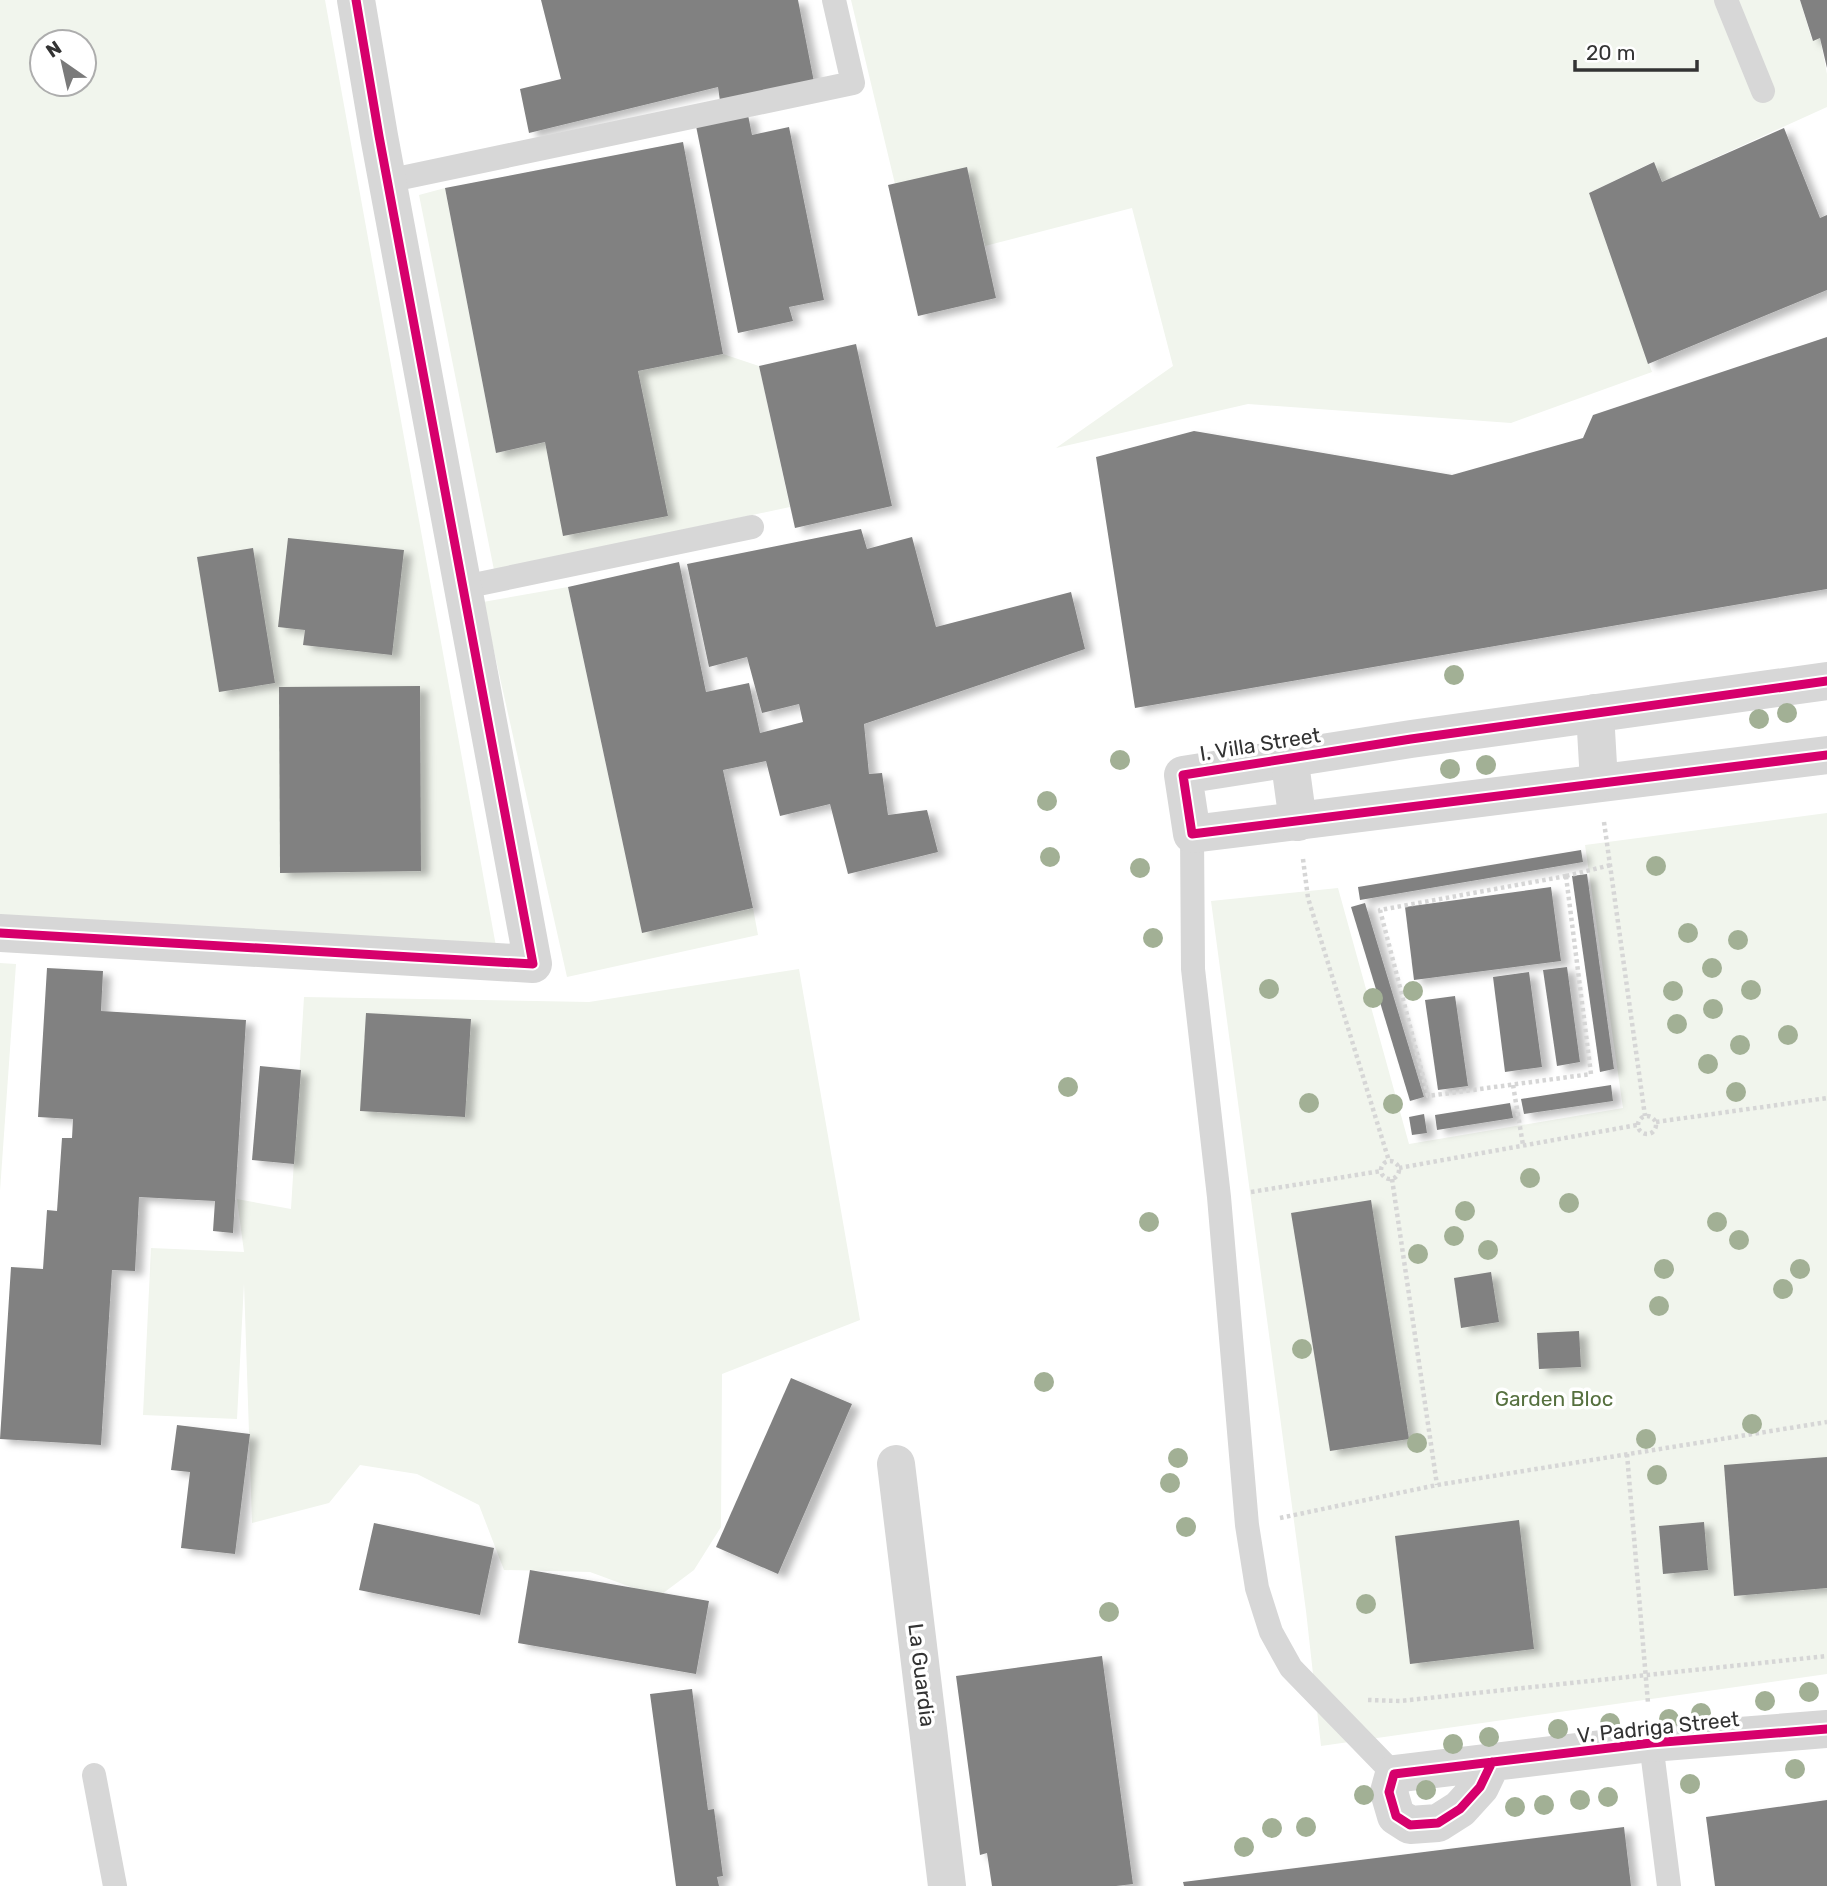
<svg xmlns="http://www.w3.org/2000/svg" width="1827" height="1886" font-family="Rubik,sans-serif">
<defs>
<filter id="shadow"><feDropShadow dx="8" dy="4.5" stdDeviation="3.5" flood-color="#0004"/></filter>
</defs>
<rect width="100%" height="100%" fill="#fff"/>
<!-- green -->
<g fill="#f1f5ed" fill-rule="evenodd">
<path d="M0 0H325L497 952 0 917ZM42 42H84V84H42Z"/>
<polygon points="851,0 1800,0 1812,40 1820,38 1827,74 1827,107 1662,182 1653,162 1589,193 1652,372 1511,423 1248,404 1056,448 1173,366 1132,208 985,246 967,168 895,184"/>
<polygon points="445,188 496,453 545,442 667,516 638,371 723,354 759,366 790,507 494,570 419,195"/>
<polygon points="568,587 642,932 753,908 758,935 567,977 483,602"/>
<polygon points="1827,813 1827,1674 1321,1746 1306,1611 1211,901 1338,888 1409,1144 1623,1108 1585,845"/>
<polygon points="0,963 16,964 0,1191"/>
<polygon points="799,969 860,1320 722,1374 721,1527 694,1570 658,1597 590,1572 504,1570 479,1505 417,1474 360,1465 329,1503 252,1523 244,1283 237,1419 143,1415 151,1248 244,1252 237,1199 291,1209 304,997 589,1002"/>
</g>
<!-- building -->
<g fill="#818181" filter="url(#shadow)">
<polygon points="541,0 798,0 814,82 720,101 718,87 529,133 520,89 561,79"/>
<polygon points="1800,0 1827,0 1827,68 1820,38 1813,41"/>
<polygon points="748,115 752,135 789,127 824,300 789,307 793,321 738,333 696,126"/>
<polygon points="1784,128 1820,218 1827,215 1827,290 1648,364 1589,193 1654,162 1662,182"/>
<polygon points="683,142 723,354 638,371 668,516 563,536 545,442 496,453 445,188"/>
<polygon points="967,167 996,298 918,316 888,185"/>
<polygon points="1827,337 1827,589 1135,708 1096,457 1194,431 1452,475 1583,438 1593,415"/>
<polygon points="856,344 892,506 795,528 759,366"/>
<polygon points="861,529 867,549 912,537 936,627 1071,592 1085,649 864,724 869,774 882,773 888,815 927,810 938,852 848,874 830,804 780,816 766,761 723,770 753,908 642,933 568,587 679,562 706,692 749,683 760,733 803,722 799,704 762,713 747,657 709,667 687,564"/>
<polygon points="288,538 404,550 392,655 303,645 305,630 278,627"/>
<polygon points="253,548 275,683 219,692 197,557"/>
<polygon points="420,686 421,871 280,873 279,687"/>
<polygon points="1581,850 1583,862 1360,900 1358,887"/>
<polygon points="1587,874 1614,1069 1600,1072 1572,876"/>
<polygon points="1551,887 1561,961 1414,980 1405,907"/>
<polygon points="1365,903 1424,1097 1410,1101 1351,907"/>
<polygon points="1567,967 1580,1062 1557,1066 1543,970"/>
<polygon points="47,968 103,971 101,1011 246,1020 233,1233 213,1231 215,1201 139,1197 135,1271 112,1270 101,1445 0,1439 11,1267 43,1269 47,1210 57,1211 62,1138 72,1138 73,1119 38,1117"/>
<polygon points="1529,972 1542,1067 1505,1072 1493,977"/>
<polygon points="1455,996 1468,1086 1438,1090 1425,1000"/>
<polygon points="366,1013 471,1019 465,1117 360,1111"/>
<polygon points="260,1066 301,1070 294,1164 252,1160"/>
<polygon points="1611,1085 1613,1101 1524,1114 1521,1099"/>
<polygon points="1510,1103 1513,1118 1437,1130 1435,1115"/>
<polygon points="1424,1114 1427,1133 1412,1135 1409,1117"/>
<polygon points="1371,1200 1409,1439 1330,1451 1291,1213"/>
<polygon points="1491,1272 1499,1322 1461,1328 1454,1278"/>
<polygon points="1579,1331 1581,1367 1539,1369 1537,1333"/>
<polygon points="791,1378 852,1404 778,1574 716,1547"/>
<polygon points="177,1425 250,1434 235,1554 181,1548 190,1472 171,1470"/>
<polygon points="1827,1457 1827,1588 1734,1596 1724,1465"/>
<polygon points="1519,1520 1534,1649 1410,1664 1395,1536"/>
<polygon points="1704,1522 1708,1570 1663,1574 1659,1526"/>
<polygon points="374,1523 494,1548 480,1615 359,1590"/>
<polygon points="530,1570 709,1601 696,1674 518,1643"/>
<polygon points="1102,1656 1133,1884 1116,1886 992,1886 987,1853 980,1855 956,1676"/>
<polygon points="692,1689 708,1810 714,1809 723,1876 717,1877 719,1886 676,1886 650,1694"/>
<polygon points="1827,1800 1827,1886 1715,1886 1706,1817"/>
<polygon points="1624,1827 1631,1886 1184,1886 1183,1882"/>
</g>
<g fill="none" stroke-linecap="round" stroke-linejoin="round">
<!-- path -->
<g stroke="#d6d6d6" stroke-width="4.5" stroke-dasharray="3.5 3.5" stroke-linecap="butt">
<polyline points="1604,822 1645,1116"/>
<polyline points="1303,859 1308,898 1389,1161"/>
<polygon points="1566,876 1591,1074 1428,1096 1380,910"/>
<polyline points="1566,876 1611,865"/>
<polyline points="1513,1085 1523,1145"/>
<circle cx="1647" cy="1125" r="9"/>
<polyline points="1656,1122 1827,1098"/>
<circle cx="1390" cy="1170" r="9"/>
<polyline points="1399,1168 1637,1125"/>
<polyline points="1392,1179 1437,1485"/>
<polyline points="1251,1192 1381,1171"/>
<polyline points="1627,1454 1648,1703"/>
<polyline points="1280,1518 1437,1485 1827,1422"/>
<polyline points="1368,1700 1400,1701 1827,1656"/>
</g>
<!-- service -->
<g stroke="#d7d7d7" stroke-width="24">
<polyline points="1726,0 1763,91"/>
<polyline points="387,181 853,83 834,0"/>
<polyline points="464,587 752,527"/>
<polyline points="1192,834 1193,969 1219,1197 1247,1525 1257,1588 1271,1632 1291,1668 1394,1774"/>
<polyline points="1651,1743 1669,1886"/>
<polyline points="94,1775 115,1886"/>
</g>
<!-- minor -->
<g stroke="#d7d7d7" stroke-width="38">
<polyline points="1827,681 1411,739 1183,775 1192,834 1827,755"/>
<polyline points="1595,713 1599,782"/>
<polyline points="1289,756 1298,822"/>
<polyline points="0,933 533,964 379,136 356,0"/>
<polyline points="896,1464 947,1886"/>
<polyline points="1492,1762 1480,1787 1460,1809 1438,1823 1410,1825 1396,1816 1389,1792 1394,1774 1651,1743 1827,1729"/>
</g>
<!-- cycleway casing -->
<g stroke="#fff" stroke-width="13">
<g id="cycleway">
<polyline points="1827,681 1411,739 1183,775 1192,834 1827,755"/>
<polyline points="0,933 533,964 379,136 356,0"/>
<polyline points="1492,1762 1480,1787 1460,1809 1438,1823 1410,1825 1396,1816 1389,1792 1394,1774 1651,1743 1827,1729"/>
</g>
</g>
<!-- cycleway -->
<use href="#cycleway" stroke="#d6006c" stroke-width="9"/>
</g>
<!-- trees -->
<g fill="#a2b095">
<circle cx="1454" cy="675" r="10"/>
<circle cx="1787" cy="713" r="10"/>
<circle cx="1759" cy="719" r="10"/>
<circle cx="1120" cy="760" r="10"/>
<circle cx="1486" cy="765" r="10"/>
<circle cx="1450" cy="769" r="10"/>
<circle cx="1047" cy="801" r="10"/>
<circle cx="1050" cy="857" r="10"/>
<circle cx="1656" cy="866" r="10"/>
<circle cx="1140" cy="868" r="10"/>
<circle cx="1688" cy="933" r="10"/>
<circle cx="1153" cy="938" r="10"/>
<circle cx="1738" cy="940" r="10"/>
<circle cx="1712" cy="968" r="10"/>
<circle cx="1269" cy="989" r="10"/>
<circle cx="1751" cy="990" r="10"/>
<circle cx="1413" cy="991" r="10"/>
<circle cx="1673" cy="991" r="10"/>
<circle cx="1373" cy="998" r="10"/>
<circle cx="1713" cy="1009" r="10"/>
<circle cx="1677" cy="1024" r="10"/>
<circle cx="1788" cy="1035" r="10"/>
<circle cx="1740" cy="1045" r="10"/>
<circle cx="1708" cy="1064" r="10"/>
<circle cx="1068" cy="1087" r="10"/>
<circle cx="1736" cy="1092" r="10"/>
<circle cx="1309" cy="1103" r="10"/>
<circle cx="1393" cy="1104" r="10"/>
<circle cx="1530" cy="1178" r="10"/>
<circle cx="1569" cy="1203" r="10"/>
<circle cx="1465" cy="1211" r="10"/>
<circle cx="1149" cy="1222" r="10"/>
<circle cx="1717" cy="1222" r="10"/>
<circle cx="1454" cy="1236" r="10"/>
<circle cx="1739" cy="1240" r="10"/>
<circle cx="1488" cy="1250" r="10"/>
<circle cx="1418" cy="1254" r="10"/>
<circle cx="1664" cy="1269" r="10"/>
<circle cx="1800" cy="1269" r="10"/>
<circle cx="1783" cy="1289" r="10"/>
<circle cx="1659" cy="1306" r="10"/>
<circle cx="1302" cy="1349" r="10"/>
<circle cx="1044" cy="1382" r="10"/>
<circle cx="1752" cy="1424" r="10"/>
<circle cx="1646" cy="1439" r="10"/>
<circle cx="1417" cy="1443" r="10"/>
<circle cx="1178" cy="1458" r="10"/>
<circle cx="1657" cy="1475" r="10"/>
<circle cx="1170" cy="1483" r="10"/>
<circle cx="1186" cy="1527" r="10"/>
<circle cx="1366" cy="1604" r="10"/>
<circle cx="1109" cy="1612" r="10"/>
<circle cx="1809" cy="1692" r="10"/>
<circle cx="1765" cy="1701" r="10"/>
<circle cx="1701" cy="1713" r="10"/>
<circle cx="1669" cy="1719" r="10"/>
<circle cx="1610" cy="1723" r="10"/>
<circle cx="1558" cy="1729" r="10"/>
<circle cx="1489" cy="1737" r="10"/>
<circle cx="1453" cy="1744" r="10"/>
<circle cx="1795" cy="1769" r="10"/>
<circle cx="1690" cy="1784" r="10"/>
<circle cx="1426" cy="1790" r="10"/>
<circle cx="1364" cy="1795" r="10"/>
<circle cx="1608" cy="1797" r="10"/>
<circle cx="1580" cy="1800" r="10"/>
<circle cx="1544" cy="1805" r="10"/>
<circle cx="1515" cy="1807" r="10"/>
<circle cx="1306" cy="1827" r="10"/>
<circle cx="1272" cy="1828" r="10"/>
<circle cx="1244" cy="1847" r="10"/>
</g>
<g text-anchor="middle" dominant-baseline="central" stroke-width="7" stroke-linejoin="round" paint-order="stroke">
<!-- street labels -->
<g font-size="21" fill="#333" stroke="#fff">
<text transform="translate(1260 744) rotate(-9)">I. Villa Street</text>
<text transform="translate(922 1675) rotate(83)">La Guardia</text>
<text transform="translate(1658 1727) rotate(-6)">V. Padriga Street</text>
</g>
<!-- park labels -->
<g font-size="21" fill="#56703f" stroke="#fff">
<text x="1554" y="1398">Garden Bloc</text>
</g>
</g>
<!-- north arrow -->
<g transform="translate(63 63) rotate(326)"><circle r="33" fill="#ffffff" stroke="#adadad" stroke-width="2"/>
<path d="M0-5L12 26L0 18L-12 26Z" fill="#7a7a7a"/>
<text y="-10" font-size="19" font-weight="bold" text-anchor="middle" fill="#333333">N</text>
</g>
<!-- scale -->
<path d="M1575 60v10h122v-10" fill="none" stroke="#333333" stroke-width="3.5"/>
<text x="1586" y="60" font-size="21" fill="#333333" stroke="#ffffff" stroke-width="5" paint-order="stroke">20 m</text>
</svg>
